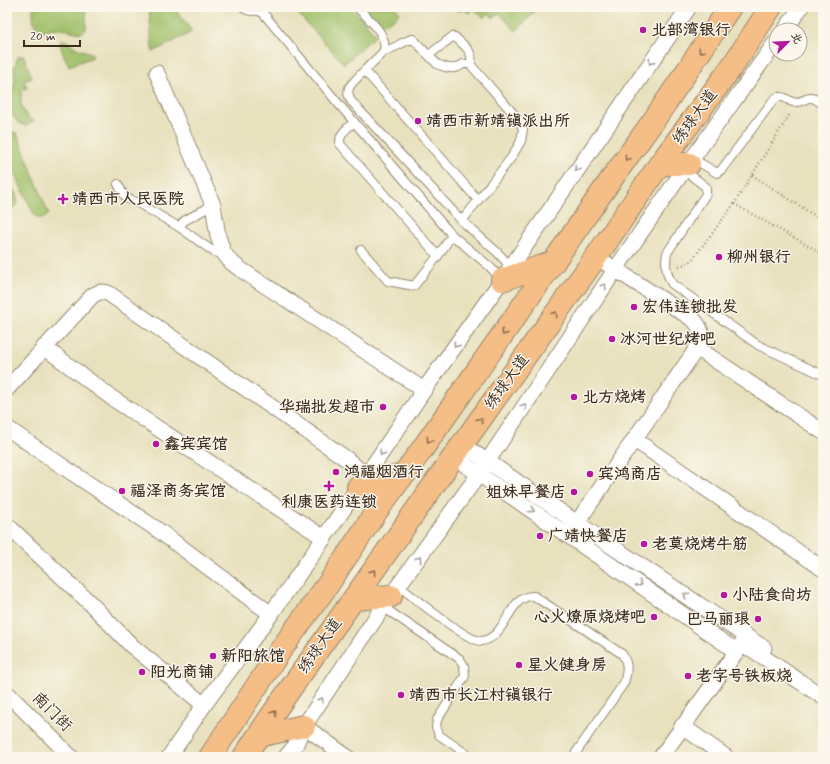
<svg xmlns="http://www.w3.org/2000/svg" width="830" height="764" font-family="Mynerve,'LXGW WenKai TC',sans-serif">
<rect width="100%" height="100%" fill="#fbf7ec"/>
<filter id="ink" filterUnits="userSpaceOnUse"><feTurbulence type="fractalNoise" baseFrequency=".025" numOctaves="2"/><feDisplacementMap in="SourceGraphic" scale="8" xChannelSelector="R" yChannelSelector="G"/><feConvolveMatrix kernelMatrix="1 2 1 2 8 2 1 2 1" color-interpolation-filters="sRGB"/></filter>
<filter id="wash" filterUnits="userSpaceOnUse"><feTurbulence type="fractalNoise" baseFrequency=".012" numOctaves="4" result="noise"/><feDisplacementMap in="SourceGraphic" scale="16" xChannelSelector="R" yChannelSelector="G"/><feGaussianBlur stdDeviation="0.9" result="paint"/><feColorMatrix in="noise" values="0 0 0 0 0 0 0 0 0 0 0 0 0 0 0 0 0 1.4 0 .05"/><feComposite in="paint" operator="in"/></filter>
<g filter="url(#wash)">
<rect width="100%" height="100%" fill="#e8e1be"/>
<!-- green -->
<g fill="#a0c069" stroke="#6e7544">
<path d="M33 7H86V30L81 33C73 32 63 28 54 28 50 28 48 30 45 31 32 34 33 15 33 7Z"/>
<polygon points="149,7 174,7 191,30 190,33 153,52 152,48"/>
<polygon points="292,7 351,7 376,35 344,64"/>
<path d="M364 7H395L400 13C393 19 386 27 377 23Z"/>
<polygon points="455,7 539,7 516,31 499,13 493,18 489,13 484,18 474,9 469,13 464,9 459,11 454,9"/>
<path d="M61 40 66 41 78 49 91 53 93 57 69 66C66 59 59 49 61 40Z"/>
<path d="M19 56H24L32 78 24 81 27 88 22 90C19 103 22 115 34 121L26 126C16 124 9 112 9 102 9 96 12 92 14 86 16 74 11 69 19 56Z"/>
<path d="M12 132 17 133 47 210 49 214 44 218H37L34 214C22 188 7 164 9 135Z"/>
<path d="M7 179C11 188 20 196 17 206L12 208H7Z"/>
</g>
</g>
<g filter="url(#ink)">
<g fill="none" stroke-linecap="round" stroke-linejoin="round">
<!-- lane casing -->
<g stroke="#92866e" stroke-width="10">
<g id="lane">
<path d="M243 7C249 13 252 10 259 11L263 13 342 108 452 235 489 266 502 280"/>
<path d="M357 7C368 19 388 34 384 51 378 58 351 82 349 88 347 93 349 97 351 101L462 221 498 253 510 266"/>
<path d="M384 51C395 49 402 41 413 39L437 64C446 68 455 71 463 64H470L519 120 523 129 521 141 511 158 462 221"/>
<path d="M429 55 452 37H455C462 44 476 53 470 64"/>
<polyline points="365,71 478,200"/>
<path d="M354 122C347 129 339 133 340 144L438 256"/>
<path d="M693 158 702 164 717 173 722 169 769 106C771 103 774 98 778 97 784 95 788 101 793 102 806 104 807 90 823 105"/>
<path d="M684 170 706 187V194L667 253C665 265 666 273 672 284L758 345 823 375"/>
<polyline points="118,184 123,194 128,199 136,202 179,227 214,252 218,253 223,252"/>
<polyline points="179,227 184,221 213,205"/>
<polyline points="361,250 388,281 414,286 438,256 452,235"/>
<path d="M399 586C413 597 467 641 481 641 507 639 508 594 534 596L622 654C629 664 627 672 624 683L573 757"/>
<polyline points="383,607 460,659 464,666 465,676 437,720 436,727 439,735 471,757"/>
</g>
</g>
<!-- street casing -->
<g stroke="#92866e" stroke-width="17">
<g id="street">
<polyline points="785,30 801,7"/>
<polyline points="157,73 213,205 218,236 223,252 231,262 240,269 424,390"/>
<polyline points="44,347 112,398 324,538"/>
<polyline points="697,348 823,432"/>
<path d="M7 389 92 296C98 292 101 291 108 293L348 460 366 476"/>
<polyline points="7,428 65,468 158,530 271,614"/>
<polyline points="635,440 823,569"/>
<polyline points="462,445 487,461 577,523 764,648"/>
<polyline points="454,457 730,647 750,648 823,697"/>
<polyline points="7,525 91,604 132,646 204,705"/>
<path d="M572 530 697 348C703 337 703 330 694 320L607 264"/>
<polyline points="7,693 71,757"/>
<polyline points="304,726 347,757"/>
<polyline points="682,726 726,757"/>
<polyline points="169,757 204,705 271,614 324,538 424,390 502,280 689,7"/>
<polyline points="286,757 295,746 304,726 383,607 479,474 615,270 679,177 776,42"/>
<polyline points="661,757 744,641"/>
</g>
</g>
<!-- primary casing -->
<g stroke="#92866e" stroke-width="24">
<g id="primary">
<polyline points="660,164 689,164"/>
<polyline points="502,280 554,262"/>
<polyline points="358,487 405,474"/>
<polyline points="354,599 391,596"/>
<polyline points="258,736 304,726"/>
<polyline points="210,757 282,648 329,583 376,512 423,448 615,174 654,120 730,7"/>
<polyline points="244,757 274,712 462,445 596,257 660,164 731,68 771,7"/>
</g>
</g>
<!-- path -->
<g stroke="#92866e" stroke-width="2.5" stroke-dasharray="1 3" stroke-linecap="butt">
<polyline points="752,175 823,221"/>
<polyline points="734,204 823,254"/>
<polyline points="679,266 686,264 692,260 734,204 790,114"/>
</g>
<!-- lane -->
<use href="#lane" stroke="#fff" stroke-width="8"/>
<!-- street -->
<use href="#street" stroke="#fff" stroke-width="15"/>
<!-- primary -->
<use href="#primary" stroke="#f6be87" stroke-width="22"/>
</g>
<!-- one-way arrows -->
<defs><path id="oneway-chevron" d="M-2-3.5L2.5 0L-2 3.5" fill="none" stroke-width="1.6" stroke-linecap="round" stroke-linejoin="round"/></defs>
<g stroke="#8f6d4d">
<use href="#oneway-chevron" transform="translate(701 51) rotate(124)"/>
<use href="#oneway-chevron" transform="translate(627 158) rotate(126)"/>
<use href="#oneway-chevron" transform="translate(555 314) rotate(-54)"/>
<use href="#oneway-chevron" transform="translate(504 333) rotate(125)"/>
<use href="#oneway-chevron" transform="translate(480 420) rotate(-54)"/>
<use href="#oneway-chevron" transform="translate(429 440) rotate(125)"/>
<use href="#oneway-chevron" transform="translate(373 572) rotate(-55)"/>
<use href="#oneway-chevron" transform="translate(274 713) rotate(-56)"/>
</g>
<g stroke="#a79f9a">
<use href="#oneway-chevron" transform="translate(651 62) rotate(125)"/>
<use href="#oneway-chevron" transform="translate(577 169) rotate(124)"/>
<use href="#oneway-chevron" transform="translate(604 286) rotate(-56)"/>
<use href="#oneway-chevron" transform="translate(456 345) rotate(125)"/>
<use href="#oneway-chevron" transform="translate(524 406) rotate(-56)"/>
<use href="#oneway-chevron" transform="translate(382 453) rotate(124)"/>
<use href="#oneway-chevron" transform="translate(532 510) rotate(34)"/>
<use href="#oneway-chevron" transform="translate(419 559) rotate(-54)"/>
<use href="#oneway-chevron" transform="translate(639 584) rotate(35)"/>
<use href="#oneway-chevron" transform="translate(686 595) rotate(-146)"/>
<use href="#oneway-chevron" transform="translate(321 700) rotate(-56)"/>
</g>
</g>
<!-- markers -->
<g fill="#b5179e" stroke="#fbf7ec" stroke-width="1.5">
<circle cx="643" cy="30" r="4"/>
<circle cx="418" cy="121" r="4"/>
<path d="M61 193h4v4h4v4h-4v4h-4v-4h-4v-4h4z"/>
<circle cx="719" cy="257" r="4"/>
<circle cx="634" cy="307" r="4"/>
<circle cx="612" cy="339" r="4"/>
<circle cx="574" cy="397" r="4"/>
<circle cx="383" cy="407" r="4"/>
<circle cx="156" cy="444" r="4"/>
<circle cx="336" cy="472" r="4"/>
<circle cx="590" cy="474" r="4"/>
<path d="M327 480h4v4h4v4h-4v4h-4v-4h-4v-4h4z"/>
<circle cx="122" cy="491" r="4"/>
<circle cx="574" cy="492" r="4"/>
<circle cx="540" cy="536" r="4"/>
<circle cx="644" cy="544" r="4"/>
<circle cx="724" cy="595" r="4"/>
<circle cx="654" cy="617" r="4"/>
<circle cx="758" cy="619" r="4"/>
<circle cx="213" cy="656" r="4"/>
<circle cx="519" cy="665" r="4"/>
<circle cx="142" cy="672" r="4"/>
<circle cx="688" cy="676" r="4"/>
<circle cx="401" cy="695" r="4"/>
</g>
<g text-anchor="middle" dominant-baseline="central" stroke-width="3" stroke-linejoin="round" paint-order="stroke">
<!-- poi labels -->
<g font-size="16" font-weight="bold" fill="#3b2a1e" stroke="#fbf7ec" text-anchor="start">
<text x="651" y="30">北部湾银行</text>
<text x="426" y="121">靖西市新靖镇派出所</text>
<text x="72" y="199">靖西市人民医院</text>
<text x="727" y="257">柳州银行</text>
<text x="642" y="307">宏伟连锁批发</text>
<text x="620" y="339">冰河世纪烤吧</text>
<text x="582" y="397">北方烧烤</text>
<text x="375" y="407" text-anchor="end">华瑞批发超市</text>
<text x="164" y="444">鑫宾宾馆</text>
<text x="344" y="472">鸿福烟酒行</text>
<text x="598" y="474">宾鸿商店</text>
<text x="130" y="491">福泽商务宾馆</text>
<text x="566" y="492" text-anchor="end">姐妹早餐店</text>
<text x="329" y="502" text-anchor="middle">利康医药连锁</text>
<text x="548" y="536">广靖快餐店</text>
<text x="652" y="544">老莫烧烤牛筋</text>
<text x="732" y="595">小陆食尚坊</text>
<text x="646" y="617" text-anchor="end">心火燎原烧烤吧</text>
<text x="750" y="619" text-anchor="end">巴马丽琅</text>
<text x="221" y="656">新阳旅馆</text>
<text x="527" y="665">星火健身房</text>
<text x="150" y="672">阳光商铺</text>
<text x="696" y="676">老字号铁板烧</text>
<text x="409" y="695">靖西市长江村镇银行</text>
</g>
<!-- street labels -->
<g font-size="16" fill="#3b2a1e" stroke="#fbf7ec">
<text transform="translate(695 117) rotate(-54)">绣球大道</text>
<text transform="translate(507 382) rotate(-54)">绣球大道</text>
<text transform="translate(320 646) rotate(-55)">绣球大道</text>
<text transform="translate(52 712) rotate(45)">南门街</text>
</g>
</g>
<!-- margin -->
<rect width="830" height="764" fill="none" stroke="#fbf7ec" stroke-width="24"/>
<!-- north arrow -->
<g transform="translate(788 42) rotate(66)"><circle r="19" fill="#fbf7ec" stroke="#aea59a"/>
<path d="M0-3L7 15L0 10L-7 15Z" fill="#b5179e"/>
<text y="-6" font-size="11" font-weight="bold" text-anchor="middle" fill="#3b2a1e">北</text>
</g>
<!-- scale -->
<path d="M24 40v6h56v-6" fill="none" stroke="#3b2a1e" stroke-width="2"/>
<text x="30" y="40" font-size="12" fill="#3b2a1e" stroke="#fbf7ec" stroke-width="3" paint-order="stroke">20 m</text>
</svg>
